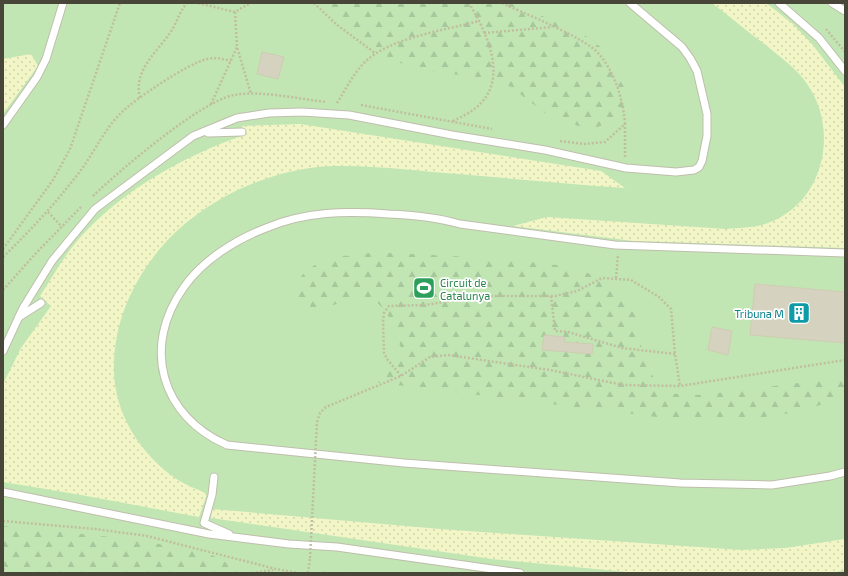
<svg xmlns="http://www.w3.org/2000/svg" width="848" height="576" font-family="'Exo 2',sans-serif">
<defs>
<pattern id="forest-firs" width="22" height="20" patternUnits="userSpaceOnUse"><rect width="22" height="20" fill="#c1e6b4"/><path d="M5 1l3.5 6h-7zM16 11l3.5 6h-7z" fill="#a7c79c"/></pattern>
<pattern id="sand-dots" width="8" height="8" patternUnits="userSpaceOnUse"><rect width="8" height="8" fill="#f2f6c7"/><path d="M2 2h.1M6 6h.1" fill="none" stroke="#d1d4ac" stroke-width="1.8" stroke-linecap="round"/></pattern>
</defs>
<rect width="100%" height="100%" fill="#f4f4e9"/>
<!-- grass -->
<rect fill="#c1e6b4" x="3" y="3" width="842" height="570"/>
<!-- forest -->
<g fill="url(#forest-firs)">
<polygon points="319,3 517,3 562,26 579,31 602,48 625,89 629,106 606,124 597,127 579,126 562,121 546,114 511,87 496,79 433,72 393,61"/>
<path d="M372 252 510 259 579 268C593 278 612 280 625 293 642 310 637 339 645 360 649 371 657 382 662 393L701 395 845 377V397L798 412 749 419 657 417 373 382 401 348C395 332 389 307 372 300 353 292 308 323 298 296 296 291 297 283 300 278 305 271 314 265 322 261 338 252 356 259 372 252Z"/>
<polygon points="3,526 140,540 212,555 238,569 254,573 13,573 3,569"/>
<polygon points="324,569 359,573 322,573"/>
</g>
<!-- sand -->
<g fill="url(#sand-dots)">
<path d="M712 3H766L793 24 812 44 845 87V248L633 241 513 226 547 217 726 229C740 228 755 228 768 223 826 202 840 127 805 81 795 67 780 57 767 46 748 32 730 17 712 3Z"/>
<polygon points="31,54 38,66 3,114 3,59"/>
<path d="M300 124 601 171 625 188C570 184 514 179 459 174 418 171 375 165 333 166 266 168 191 205 152 259 129 290 115 325 114 364 112 411 140 455 178 480 187 486 198 489 207 494L199 517C133 505 69 492 3 482V384L21 348 51 306 40 296C52 278 63 257 78 240 122 190 182 157 244 135L242 126Z"/>
<polygon points="212,509 440,529 741,550 785,548 845,539 845,570 831,573 637,573 492,559 211,518"/>
</g>
<!-- building -->
<g fill="#d5d3bf" stroke="#cfccb3">
<polygon points="262,52 284,57 278,79 257,74"/>
<polygon points="755,284 845,292 845,343 750,335"/>
<polygon points="712,327 732,331 728,355 708,350"/>
<polygon points="544,335 565,337 564,342 593,344 592,354 542,350"/>
</g>
<g fill="none" stroke-linecap="round" stroke-linejoin="round">
<!-- lane casing -->
<g stroke="#bfbeac" stroke-width="9">
<g id="lane">
<polyline points="779,3 819,38 845,71"/>
<polyline points="832,3 845,11"/>
<polyline points="3,125 37,77 46,59 63,3"/>
<polyline points="208,133 242,132"/>
<path d="M845 253 615 245 460 224C436 217 413 215 388 214 346 211 306 211 266 228 235 240 203 260 184 287 141 347 161 416 227 445L404 463 680 483 772 485 830 476 845 472"/>
<polyline points="19,317 41,303"/>
<polyline points="3,351 23,308 52,261 95,209 193,136 237,118 269,113 302,112 349,115 452,135 545,150 626,168 676,172 694,170 699,167 702,161 707,136 707,114 697,71 690,58 682,47 630,3"/>
<polyline points="214,477 212,495 204,523 229,534"/>
<polyline points="3,492 209,534 289,544 337,547 520,573"/>
</g>
</g>
<!-- path -->
<g stroke="#c0be9e" stroke-width="2.5" stroke-dasharray="2 2" stroke-linecap="butt">
<polyline points="198,3 235,12 250,3"/>
<polyline points="314,3 337,25 375,53"/>
<path d="M502 3C523 13 586 38 599 54 615 73 623 99 625 124L605 142 583 144 560 141"/>
<polyline points="235,12 237,47"/>
<polyline points="826,29 845,52"/>
<polyline points="484,33 552,27"/>
<path d="M140 98C133 71 156 53 170 33 177 23 179 12 187 3"/>
<path d="M337 103C346 89 353 74 365 62 389 38 446 30 479 21"/>
<polyline points="211,104 237,47 251,94"/>
<polyline points="361,105 492,129"/>
<path d="M453 121C463 116 474 111 481 103 508 75 485 30 469 3"/>
<polyline points="625,157 625,124"/>
<path d="M93 196C120 170 201 101 234 95 260 90 300 99 326 102"/>
<polyline points="48,212 62,227"/>
<polyline points="3,249 53,180 70,149 120,3"/>
<path d="M3 257C30 231 55 204 78 174 93 155 103 131 120 114 133 100 189 63 207 59 216 57 223 59 231 61"/>
<polyline points="616,278 618,254"/>
<polyline points="3,290 37,252 82,206"/>
<polyline points="551,296 555,331 568,332 622,348 675,354"/>
<polyline points="401,376 387,359 384,353 383,322 384,313 389,306 426,305 478,296 555,296 577,291 602,278 631,280 659,297 671,309 675,354 680,386"/>
<polyline points="317,422 320,413 326,407 401,376 430,357 448,355 550,370 623,385 680,386 845,360"/>
<polyline points="3,521 95,529 147,536 276,569 298,573"/>
<polyline points="3,564 4,573"/>
<polyline points="252,573 273,570"/>
<polyline points="308,573 310,558"/>
</g>
<!-- lane -->
<use href="#lane" stroke="#fff" stroke-width="7"/>
<!-- path-bridge -->
<polyline stroke="#c0be9e" stroke-width="2.5" stroke-dasharray="2 2" stroke-linecap="butt" points="310,558 317,422"/>
</g>
<!-- icons -->
<defs>
<g id="stadium-square" transform="scale(1.15)"><rect x="-9" y="-9" width="18" height="18" rx="4" fill="#2e9e5b" stroke="#fff"/><path d="M0-5a6.5 5 0 1 0 0 10a6.5 5 0 1 0 0-10ZM-3.5-1.8h7v3.6h-7Z" fill="#fff"/></g>
<g id="building-square" transform="scale(1.15)"><rect x="-9" y="-9" width="18" height="18" rx="4" fill="#0f9aa8" stroke="#fff"/><path d="M-4-6H4V6H1V3H-1V6H-4ZM-2.5-4.3h1.7v1.8h-1.7ZM.8-4.3h1.7v1.8H.8ZM-2.5-1h1.7V.8h-1.7ZM.8-1h1.7V.8H.8Z" fill="#fff"/></g>
</defs>
<g fill-rule="evenodd">
<use href="#stadium-square" x="424" y="288"/>
<use href="#building-square" x="799" y="313"/>
</g>
<g text-anchor="middle" dominant-baseline="central" stroke-width="3.5" stroke-linejoin="round" paint-order="stroke">
<!-- leisure labels -->
<g font-size="11" fill="#27864d" stroke="#fff" text-anchor="start">
<text x="440" y="282">Circuit de<tspan x="440" dy="13">Catalunya</tspan></text>
</g>
<!-- culture labels -->
<g font-size="11" fill="#0d838f" stroke="#fff" text-anchor="end">
<text x="784" y="313">Tribuna M</text>
</g>
</g>
<!-- border -->
<rect width="848" height="576" fill="none" stroke="#474638" stroke-width="8"/>
</svg>
